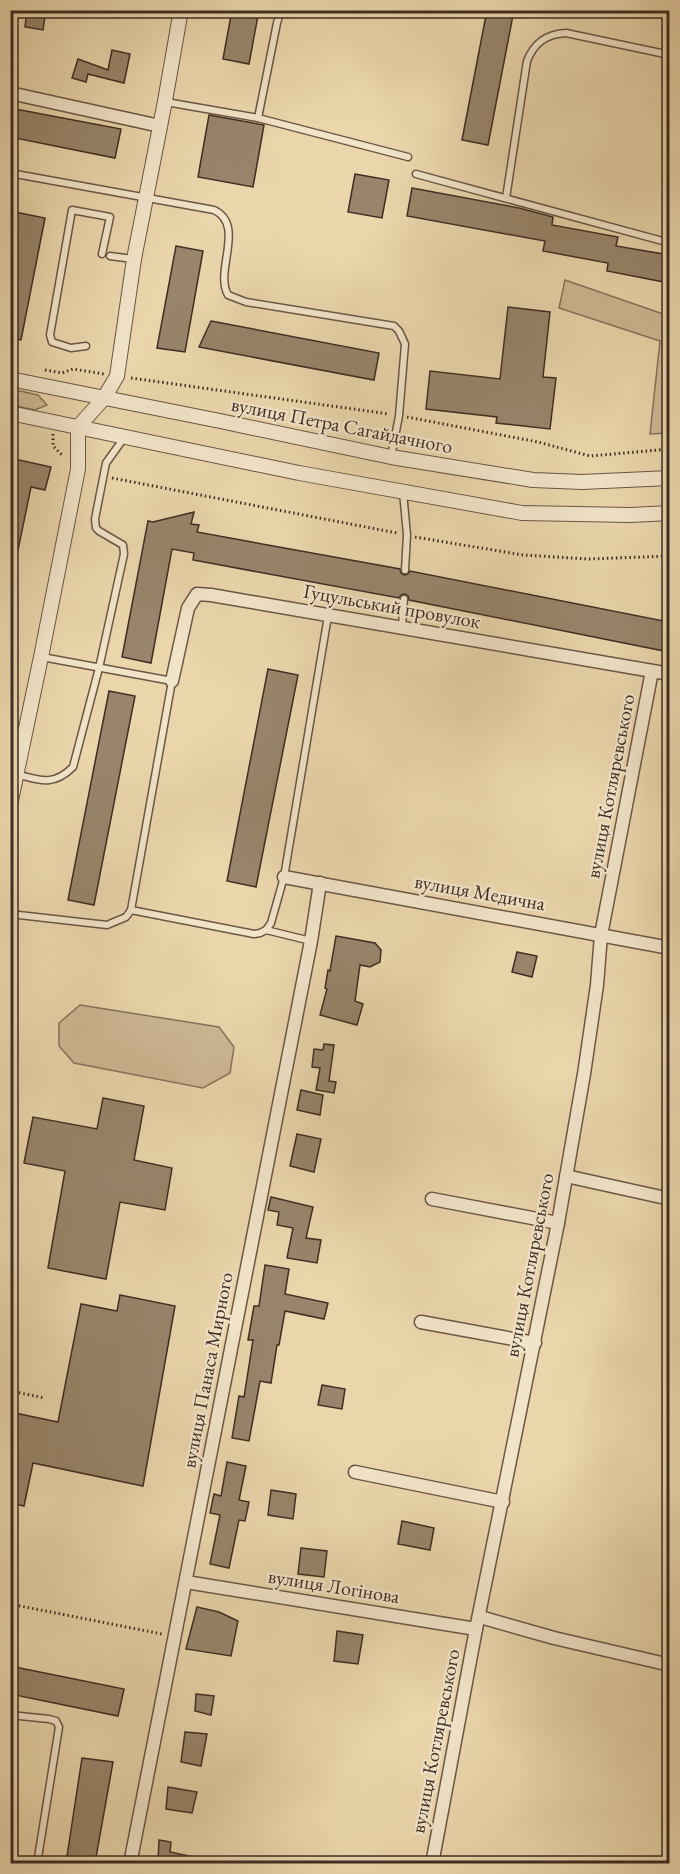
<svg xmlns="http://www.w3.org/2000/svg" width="680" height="1874" font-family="'EB Garamond',serif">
<rect width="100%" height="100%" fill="#ebd6ac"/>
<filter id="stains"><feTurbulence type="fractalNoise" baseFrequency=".00333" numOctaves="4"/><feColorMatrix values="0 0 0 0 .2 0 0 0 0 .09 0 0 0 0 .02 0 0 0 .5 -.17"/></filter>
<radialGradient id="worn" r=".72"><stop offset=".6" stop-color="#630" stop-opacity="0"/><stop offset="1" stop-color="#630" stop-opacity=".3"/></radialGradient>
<!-- green -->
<g fill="#ceb995" stroke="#86735c" stroke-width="1.5">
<polygon points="565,280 669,316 669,433 650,434 660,341 559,308"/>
<polygon points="11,389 38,395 47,405 35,410 11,405"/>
<polygon points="80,1005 219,1027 234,1047 230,1073 203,1088 74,1063 59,1046 59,1023"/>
</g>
<!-- building -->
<g fill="#98856b" stroke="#3f2d24" stroke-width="1.5">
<polygon points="27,10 46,10 43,30 25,27"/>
<polygon points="232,10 259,10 249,64 223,59"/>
<polygon points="487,10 514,10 488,145 462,140"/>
<polygon points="112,50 130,54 124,83 88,74 86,82 72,78 78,59 108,70"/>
<polygon points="10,108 121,129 115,158 10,137"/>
<polygon points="209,115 264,125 253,187 198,177"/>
<polygon points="355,174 389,180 382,218 348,212"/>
<polygon points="412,188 519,208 553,217 552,225 618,237 616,246 669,255 669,283 607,271 608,263 543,251 545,241 407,216"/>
<polygon points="10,211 45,218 21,340 10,338"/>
<polygon points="176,246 203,251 185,352 157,348"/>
<polygon points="508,307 550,312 543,377 556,378 550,429 496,423 497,417 426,409 430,371 500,379"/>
<polygon points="211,321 379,353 374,380 199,347"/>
<polygon points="10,458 51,467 45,490 31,487 16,560 10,559"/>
<polygon points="194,512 191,524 199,525 197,532 400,569 401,573 404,575 408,574 410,571 669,622 669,652 409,600 408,596 405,594 401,595 399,598 193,560 194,553 172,549 151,663 122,657 148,521 153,522"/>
<polygon points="268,669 298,675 256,887 227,881"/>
<polygon points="109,691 135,696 94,905 68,900"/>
<polygon points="336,936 375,943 381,950 380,962 370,967 360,965 355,1001 363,1004 357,1025 320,1015 327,989 325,988 328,970 330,971"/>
<polygon points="517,952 537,956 532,977 512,972"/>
<polygon points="324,1044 334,1045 329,1081 336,1082 334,1093 316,1090 320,1068 312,1067 314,1049 323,1050"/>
<polygon points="301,1090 323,1095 320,1115 297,1110"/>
<polygon points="103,1098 144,1106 134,1160 172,1168 165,1210 120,1202 106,1279 48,1268 65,1171 24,1163 33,1117 97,1129"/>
<polygon points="297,1134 321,1139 314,1172 290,1166"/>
<polygon points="271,1197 313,1207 306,1238 321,1240 317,1263 287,1258 293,1228 277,1225 279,1212 268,1210"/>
<polygon points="265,1265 289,1269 285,1294 328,1303 324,1319 285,1311 279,1345 277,1345 271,1383 260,1381 249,1441 232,1438 239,1396 244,1397 253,1340 248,1340 254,1306 259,1306"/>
<polygon points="120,1295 175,1306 143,1486 33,1463 24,1506 10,1503 10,1412 58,1422 81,1304 117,1311"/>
<polygon points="322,1385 345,1389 342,1409 318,1405"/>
<polygon points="227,1462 246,1466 239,1500 249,1502 245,1521 239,1520 229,1568 210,1564 220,1515 210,1513 214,1494 221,1496"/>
<polygon points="271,1490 296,1494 293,1519 268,1515"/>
<polygon points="402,1521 434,1528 430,1550 398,1544"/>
<polygon points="301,1548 327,1551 324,1577 298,1574"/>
<polygon points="197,1607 219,1612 238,1621 231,1656 186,1649"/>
<polygon points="337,1631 363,1635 358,1664 334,1661"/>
<polygon points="10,1666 124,1689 118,1716 10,1694"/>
<polygon points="196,1694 214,1696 211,1715 195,1711"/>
<polygon points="185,1732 207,1734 201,1766 181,1762"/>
<polygon points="82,1758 113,1762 95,1863 66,1863"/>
<polygon points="168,1787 197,1792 192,1813 166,1809"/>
<polygon points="159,1840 171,1842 170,1852 199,1858 199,1863 158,1863"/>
</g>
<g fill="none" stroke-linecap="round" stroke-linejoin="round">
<!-- service casing -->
<g stroke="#6a5746" stroke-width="9">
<g id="service">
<polyline points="166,102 258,118 277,23 281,10"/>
<polyline points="258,118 408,157"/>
<path d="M10 173 214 210C246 225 214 271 228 295L246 302 394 326 399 331 405 344 399 416 391 457"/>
<polyline points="416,174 670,243"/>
<path d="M506 198 527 61C534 43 546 34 566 33L670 55"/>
<polyline points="110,256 133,259"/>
<polyline points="86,346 71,348 52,342 50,335 72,210 110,217 102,254"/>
<polyline points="403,492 407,535 405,570"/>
<polyline points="402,627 404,599"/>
<path d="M16 774C41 781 54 786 73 767L99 668 124 554 123 545 99 531 96 528 95 519 106 463 124 438"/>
<polyline points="131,910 254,934 260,933 266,930 311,941"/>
<polyline points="10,914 107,925 126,917 131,910 172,681 42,657"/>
<polyline points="266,930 271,923 284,877 328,616"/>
<polyline points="10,1715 49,1719 56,1721 59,1727 37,1864"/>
</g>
</g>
<!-- minor casing -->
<g stroke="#6a5746" stroke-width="15">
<g id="minor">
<polyline points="10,93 160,126"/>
<polyline points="172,681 188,608 197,594 211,595 670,674"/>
<polyline points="284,877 670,948"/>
<polyline points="566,1176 670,1199"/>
<polyline points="432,1199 558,1223"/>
<polyline points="421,1322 535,1343"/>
<polyline points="355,1472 503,1502"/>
<polyline points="186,1582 476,1629"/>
<polyline points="480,1617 554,1638 670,1665"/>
<polyline points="130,1864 311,941 320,883"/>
<polyline points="432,1864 476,1629 558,1223 584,1074 597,985 601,935 652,671"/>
</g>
</g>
<!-- tertiary casing -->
<g stroke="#6a5746" stroke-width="16">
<g id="tertiary">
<polyline points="10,379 220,421 391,457 533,480 582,482 670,478"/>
<polyline points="10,413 299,473 522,513 630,515 670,513"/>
<polyline points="10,805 41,657 78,469 78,427 104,398 117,376 134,259 165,101 181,10"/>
</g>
</g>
<!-- path -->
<g stroke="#3f2d24" stroke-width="3" stroke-dasharray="1.5 3" stroke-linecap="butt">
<polyline points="45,370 62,373 73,369 104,374"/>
<polyline points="131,378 389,414"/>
<polyline points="407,417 538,442 590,456 670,449"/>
<polyline points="53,434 53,446 63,456"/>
<polyline points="112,478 397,533"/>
<polyline points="415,537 523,555 589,559 670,556"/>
<polyline points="10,1391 45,1398"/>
<polyline points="10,1604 162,1634"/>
</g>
<!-- service -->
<use href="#service" stroke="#f2e4c9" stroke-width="6"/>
<!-- minor -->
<use href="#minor" stroke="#f2e4c9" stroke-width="12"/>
<!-- tertiary -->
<use href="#tertiary" stroke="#f2e4c9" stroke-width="14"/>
</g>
<g text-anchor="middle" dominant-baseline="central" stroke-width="4.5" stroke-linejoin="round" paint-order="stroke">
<!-- street labels -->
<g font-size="20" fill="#3f2d24" stroke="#f2e4c9">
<text transform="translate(342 425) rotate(11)">вулиця Петра Сагайдачного</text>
<text transform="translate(392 606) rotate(10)">Гуцульський провулок</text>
<text transform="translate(610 786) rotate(-79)">вулиця Котляревського</text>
<text transform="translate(480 892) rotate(10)">вулиця Медична</text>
<text transform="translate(529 1265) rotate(-79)">вулиця Котляревського</text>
<text transform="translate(207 1370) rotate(-79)">вулиця Панаса Мирного</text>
<text transform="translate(334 1586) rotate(9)">вулиця Логінова</text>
<text transform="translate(435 1741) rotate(-79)">вулиця Котляревського</text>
</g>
</g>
<!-- margin -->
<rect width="680" height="1874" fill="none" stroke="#ebd6ac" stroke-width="36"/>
<rect x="12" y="12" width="656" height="1850" fill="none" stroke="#3f2d24" stroke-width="3"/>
<rect x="18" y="18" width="644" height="1838" fill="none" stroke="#3f2d24" stroke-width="1.5"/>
<rect width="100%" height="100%" filter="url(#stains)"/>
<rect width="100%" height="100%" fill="url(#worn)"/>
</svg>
